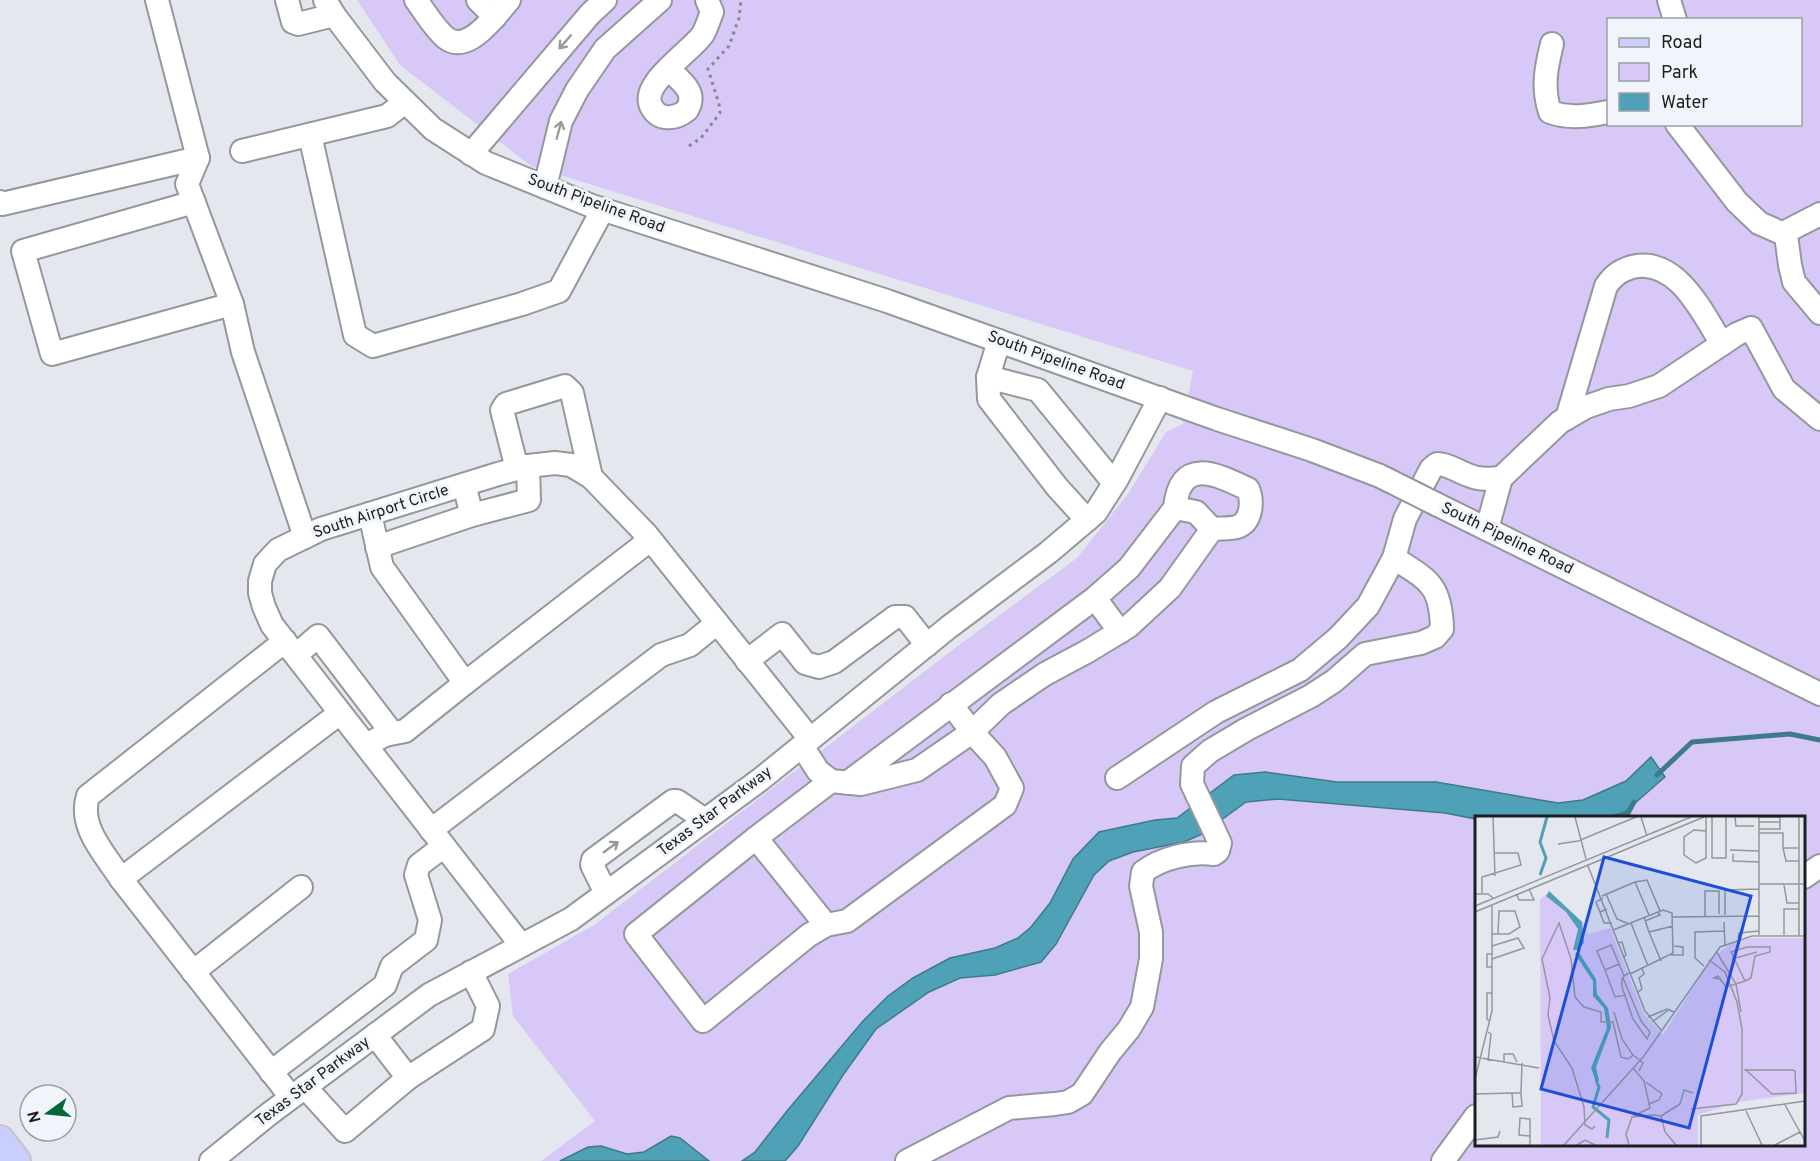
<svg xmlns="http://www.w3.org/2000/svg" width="1820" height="1161" font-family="Overpass,sans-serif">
<rect width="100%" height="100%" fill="#e4e8ee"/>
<!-- green -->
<path fill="#d7c8f7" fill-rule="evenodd" d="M357 0H1820V1161H541L595 1121 513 1016 508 974 594 925 959 645 1077 558 1128 494 1166 432 1183 424 1193 371 531 166 400 65ZM1608 20H1800V124H1608ZM1476 818H1804V1144H1476Z"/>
<!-- water -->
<g fill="#4ea1b7" stroke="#3f7a8a" stroke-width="1.5">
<polygon points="1651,757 1665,777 1619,817 1476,818 1476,819 1445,813 1278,799 1246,802 1202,834 1184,842 1133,852 1109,861 1094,875 1056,944 1041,962 995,975 960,978 929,992 876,1029 843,1075 798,1146 785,1161 742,1161 755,1152 787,1111 863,1021 888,996 913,978 950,958 995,948 1018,938 1031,927 1050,903 1073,859 1099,832 1155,820 1177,818 1234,775 1265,772 1337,782 1436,782 1558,803 1583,800 1626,781"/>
<polygon points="671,1136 680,1138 709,1161 560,1161 588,1147 601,1146 627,1154 644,1152"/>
</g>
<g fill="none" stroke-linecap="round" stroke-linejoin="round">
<!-- stream -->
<g stroke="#3f7a8a" stroke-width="5">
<polyline points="1657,775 1692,742 1790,734 1820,740"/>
<polyline points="1610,818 1628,813 1634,802"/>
</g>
<!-- minor casing -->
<g stroke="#94989d" stroke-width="26">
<g id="minor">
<polyline points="157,0 198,158 187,184 232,304 243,352 305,537"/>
<polyline points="287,0 293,22 298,24 334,15"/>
<polyline points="325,0 334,15 385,82 433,129 486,163 592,206 887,301 1217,419 1312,450 1380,476"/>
<path d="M416 0C425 12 434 28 446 38 468 55 496 15 509 0"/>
<polyline points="478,0 495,17"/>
<polyline points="1669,0 1675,20"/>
<path d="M1552 44C1546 68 1542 88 1550 112 1570 119 1588 116 1608 112"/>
<path d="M668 69C681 81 698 92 687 110 681 115 673 118 665 117 659 116 654 112 651 106 640 83 692 51 703 34 707 27 709 19 712 12L707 0"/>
<polyline points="1677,124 1737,202 1759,223 1786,235"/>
<polyline points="310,135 355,335 373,346 522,304 559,291 603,209"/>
<polyline points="242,151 387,116 405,102"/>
<polyline points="471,154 590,14 605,0"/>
<polyline points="545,187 561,121 577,90 605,49 660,0"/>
<polyline points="0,202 2,204 198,158"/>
<polyline points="194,202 23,251 52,354 232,304"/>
<polyline points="1820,214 1789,230 1786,235 1790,265 1794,282 1820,313"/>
<polyline points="999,341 988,377 989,399 1057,487 1087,520"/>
<polyline points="988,377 1038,390 1114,483"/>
<path d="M1567 418 1606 286C1613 276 1619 271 1632 267 1677 256 1703 314 1722 344"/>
<polyline points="517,469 502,410 506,404 565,386 572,393 591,477"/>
<polyline points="1436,504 1820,694"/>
<polyline points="1175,508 1196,512 1212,529"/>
<polyline points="472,515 529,500 528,466"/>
<polyline points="1487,529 1501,478 1560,422 1586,407 1609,399 1629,396 1659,386 1737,334 1751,328 1784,389 1820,419"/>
<polyline points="377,547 472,515 464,485"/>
<path d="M1394 558 1405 519 1431 469 1437 464C1448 464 1457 471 1468 475 1479 480 1490 479 1501 478"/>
<polyline points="1095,598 1120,632"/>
<polyline points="296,655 318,636 392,733"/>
<polyline points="747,661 782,634 805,663 819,667 834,662 895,617 905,617 927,645"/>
<polyline points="465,683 650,540"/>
<polyline points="366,745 385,735 405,731 465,683 382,567 370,514"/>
<path d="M802 746 818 771 831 781 861 784 917 770 972 732 1001 704 1045 674 1088 651 1129 626 1170 588 1212 529C1220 528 1230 529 1237 527 1252 522 1253 501 1248 489 1216 474 1180 456 1175 508L1129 568 1095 598 847 783"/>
<polyline points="831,781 756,838 826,925 847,921 1005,805 1012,788 995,757 972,732 951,704"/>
<polyline points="431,830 661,655 690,645 717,623"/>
<polyline points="756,838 636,934 703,1021 809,935 826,925"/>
<polyline points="1804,877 1820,866"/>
<path d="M121 879C105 854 78 827 88 796L285 641"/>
<polyline points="606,893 592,865 593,860 673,801 677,801 705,820"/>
<polyline points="521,945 272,625 264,607 260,593 260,581 265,564 278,550 321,529 498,474 528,466 555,463 571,465 591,477 647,535 810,739"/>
<polyline points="193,972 301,887"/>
<polyline points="271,1072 385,985 392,966 426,940 430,920 416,875 419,865 444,846"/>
<polyline points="408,1078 483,1029 488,1006 471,972"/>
<polyline points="305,1087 345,1131 408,1078 375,1035"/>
<polyline points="291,1097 121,879 340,713"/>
<polyline points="211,1161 269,1114 429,995 571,919 761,779 949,627 1049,552 1096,512 1117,479 1160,398"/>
<path d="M907 1161 1009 1108 1055 1104 1068 1102 1082 1094 1110 1052 1129 1029 1142 1007 1151 959V932L1141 886 1143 872C1161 858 1191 851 1214 854L1218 851 1220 843 1192 784 1193 766 1210 751 1247 729 1311 696 1334 681 1365 654 1421 643 1435 637 1442 629C1441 584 1428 580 1394 558L1368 606 1338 638 1300 670 1216 712 1117 778"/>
<polyline points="1443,1161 1476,1116"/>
</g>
</g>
<!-- major casing -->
<g stroke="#c4c4c5" stroke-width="32">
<polyline id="major" points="0,1140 16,1161"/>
</g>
<!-- path -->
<polyline stroke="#85888c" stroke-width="3" stroke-dasharray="3 4.5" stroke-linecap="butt" points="689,146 701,138 720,113 719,104 708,69 729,46 739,18 741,0"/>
<!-- minor -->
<use href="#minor" stroke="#fff" stroke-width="22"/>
<!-- major -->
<use href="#major" stroke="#cacefa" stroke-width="28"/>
<!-- minor-bridge casing -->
<g stroke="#94989d" stroke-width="26" stroke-linecap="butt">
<polyline id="minor-bridge" points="1380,476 1436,504"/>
</g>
<!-- minor-bridge -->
<use href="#minor-bridge" stroke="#fff" stroke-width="22"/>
</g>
<!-- one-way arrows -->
<defs><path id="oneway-shaft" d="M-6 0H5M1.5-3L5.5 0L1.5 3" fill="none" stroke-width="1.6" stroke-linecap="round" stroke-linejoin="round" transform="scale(1.5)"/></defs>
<g stroke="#999a9b">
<use href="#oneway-shaft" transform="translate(565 42) rotate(131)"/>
<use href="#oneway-shaft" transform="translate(559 130) rotate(-75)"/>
<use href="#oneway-shaft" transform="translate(611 847) rotate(-36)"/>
</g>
<g text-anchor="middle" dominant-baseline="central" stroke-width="6" stroke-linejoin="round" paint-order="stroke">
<!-- street labels -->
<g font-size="16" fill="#1d1e20" stroke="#f1f5fb">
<text transform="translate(596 204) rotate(20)">South Pipeline Road</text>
<text transform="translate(1056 361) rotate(20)">South Pipeline Road</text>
<text transform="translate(381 512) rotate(-18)">South Airport Circle</text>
<text transform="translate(1507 539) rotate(26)">South Pipeline Road</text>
<text transform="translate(715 812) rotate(-37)">Texas Star Parkway</text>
<text transform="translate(313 1082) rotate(-37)">Texas Star Parkway</text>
</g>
</g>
<!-- overview -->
<g transform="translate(1475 816)">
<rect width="330" height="330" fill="#e4e8ee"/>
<path d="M75 76 108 106 113 118 135 112 169 198 188 219 237 142 254 129 275 122H330V277L263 286 223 299V329H66L65 83Z" fill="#d7c8f7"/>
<path d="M74 75 107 106 109 127 103 134H98L103 113 91 96 71 80ZM103 135 121 163 122 178 133 192 136 211 121 251 124 265 121 266 116 252 132 212 129 192 118 180V165L100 138Z" fill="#4ea1b7"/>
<path fill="none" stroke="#4ea1b7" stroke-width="3" d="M65 59 71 42 65 26 72 1M121 264 124 271 118 291 134 304 132 322"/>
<path fill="none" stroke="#94979c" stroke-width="1.5" d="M18 1 20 60M100 1 111 43M166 1 172 20M237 1V42H251V1M260 1 261 10H279M284 1V119M284 1H305M324 1V120M284 6H305M284 13H305V1M231 15 219 14 209 21V39L221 47 231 42V1M284 17H308V32H324M83 28 103 25 161 1M308 32 311 45H324M255 34 284 35M258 38V45L284 46M113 50 170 195 186 214M160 66 172 64 185 95M284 68H330M309 69 312 87H324M7 77V61L46 49 43 37H19M0 78H13L18 82M131 78 142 103 154 108M42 79 44 84H59L54 73M127 80 160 66 174 99M128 82 121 86 125 96 132 93M0 90 216 1M0 96 229 1M125 96 129 107H137M250 99V74L284 73M230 100V75H244V98M169 101 174 116 198 110M198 101 284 100M170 105 185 99 183 96M249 106 250 129M156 107 173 150M138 114 188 94 197 97 198 137 155 158M174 116 186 145M17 118H23L24 95H40L45 111 34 118H23M309 119V93H324M263 122 264 117 284 115M142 127 147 126 151 139 148 142M241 135 261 168 266 196M196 139H208V131L199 130M17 143 49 132 43 122 17 130M257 143 282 136M229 150 220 142V116L249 115M17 151H12V138H17M130 154 122 135 136 129 144 148M149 160 144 148 130 154 140 181 151 179M148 162 166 205 175 216 172 223 158 203 147 171V163L148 162 149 160 154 157M245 163 239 162 243 160 251 171 267 166 272 164 276 162 280 140 295 136V131H272L256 136 270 165M163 176 167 173 164 162 169 158 167 153M173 201 192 193 199 196M15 206 12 203V177H17M177 206 195 193M13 216 16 218 13 245M158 239 168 247 164 255M0 241 64 252M29 246V238H38L42 246M269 254H318L320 255 321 277 297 278 271 254M0 263 17 195V89M171 266 187 278 184 284 174 288M46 277 47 247M0 278 37 277H46L47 290 38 291 37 277M310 289 330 325M216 293 261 288 267 278V213L262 186 250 156 234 144M271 295 287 329M158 300 175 292 169 265 158 252M186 300 205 288 209 274 218 277M120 310 117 313 110 309 109 291 97 252 79 225 73 199 75 182 67 143 84 107 96 143 100 181 109 191 126 196V206H138L146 241 153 243 158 239 147 223 139 196M0 324 23 321 25 315M55 329V303L45 302 44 319 55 320M89 329 169 240 245 131 277 120H330M102 329 110 324 120 329M154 329 151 318 157 301 179 299 186 300 190 316 201 329M226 329V300L330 285M300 329 325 316"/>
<path fill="#1d4ed8" fill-opacity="0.15" stroke="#1d4ed8" stroke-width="3" d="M129 41 276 80 214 312 66 273Z"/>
<rect width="330" height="330" fill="none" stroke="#1d1e20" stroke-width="3"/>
</g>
<!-- legend -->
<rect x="1607" y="18" width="195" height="108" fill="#f1f5fb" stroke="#9c9fa3" stroke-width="1.5"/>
<rect x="1619" y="38" width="30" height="9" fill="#cacefa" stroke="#9c9fa3" stroke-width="1.5"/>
<text x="1661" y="48" font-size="18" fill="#1d1e20">Road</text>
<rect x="1619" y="63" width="30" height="18" fill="#d7c8f7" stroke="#9c9fa3" stroke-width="1.5"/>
<text x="1661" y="78" font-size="18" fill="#1d1e20">Park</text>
<rect x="1619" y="93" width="30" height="18" fill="#4ea1b7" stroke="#9c9fa3" stroke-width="1.5"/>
<text x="1661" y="108" font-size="18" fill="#1d1e20">Water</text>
<!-- north arrow -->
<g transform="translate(48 1113) rotate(255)"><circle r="28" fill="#f1f5fb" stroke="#9c9fa3" stroke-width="1.5"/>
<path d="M0-4.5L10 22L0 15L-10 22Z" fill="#06673b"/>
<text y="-9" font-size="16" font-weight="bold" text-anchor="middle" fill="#1d1e20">N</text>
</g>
</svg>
